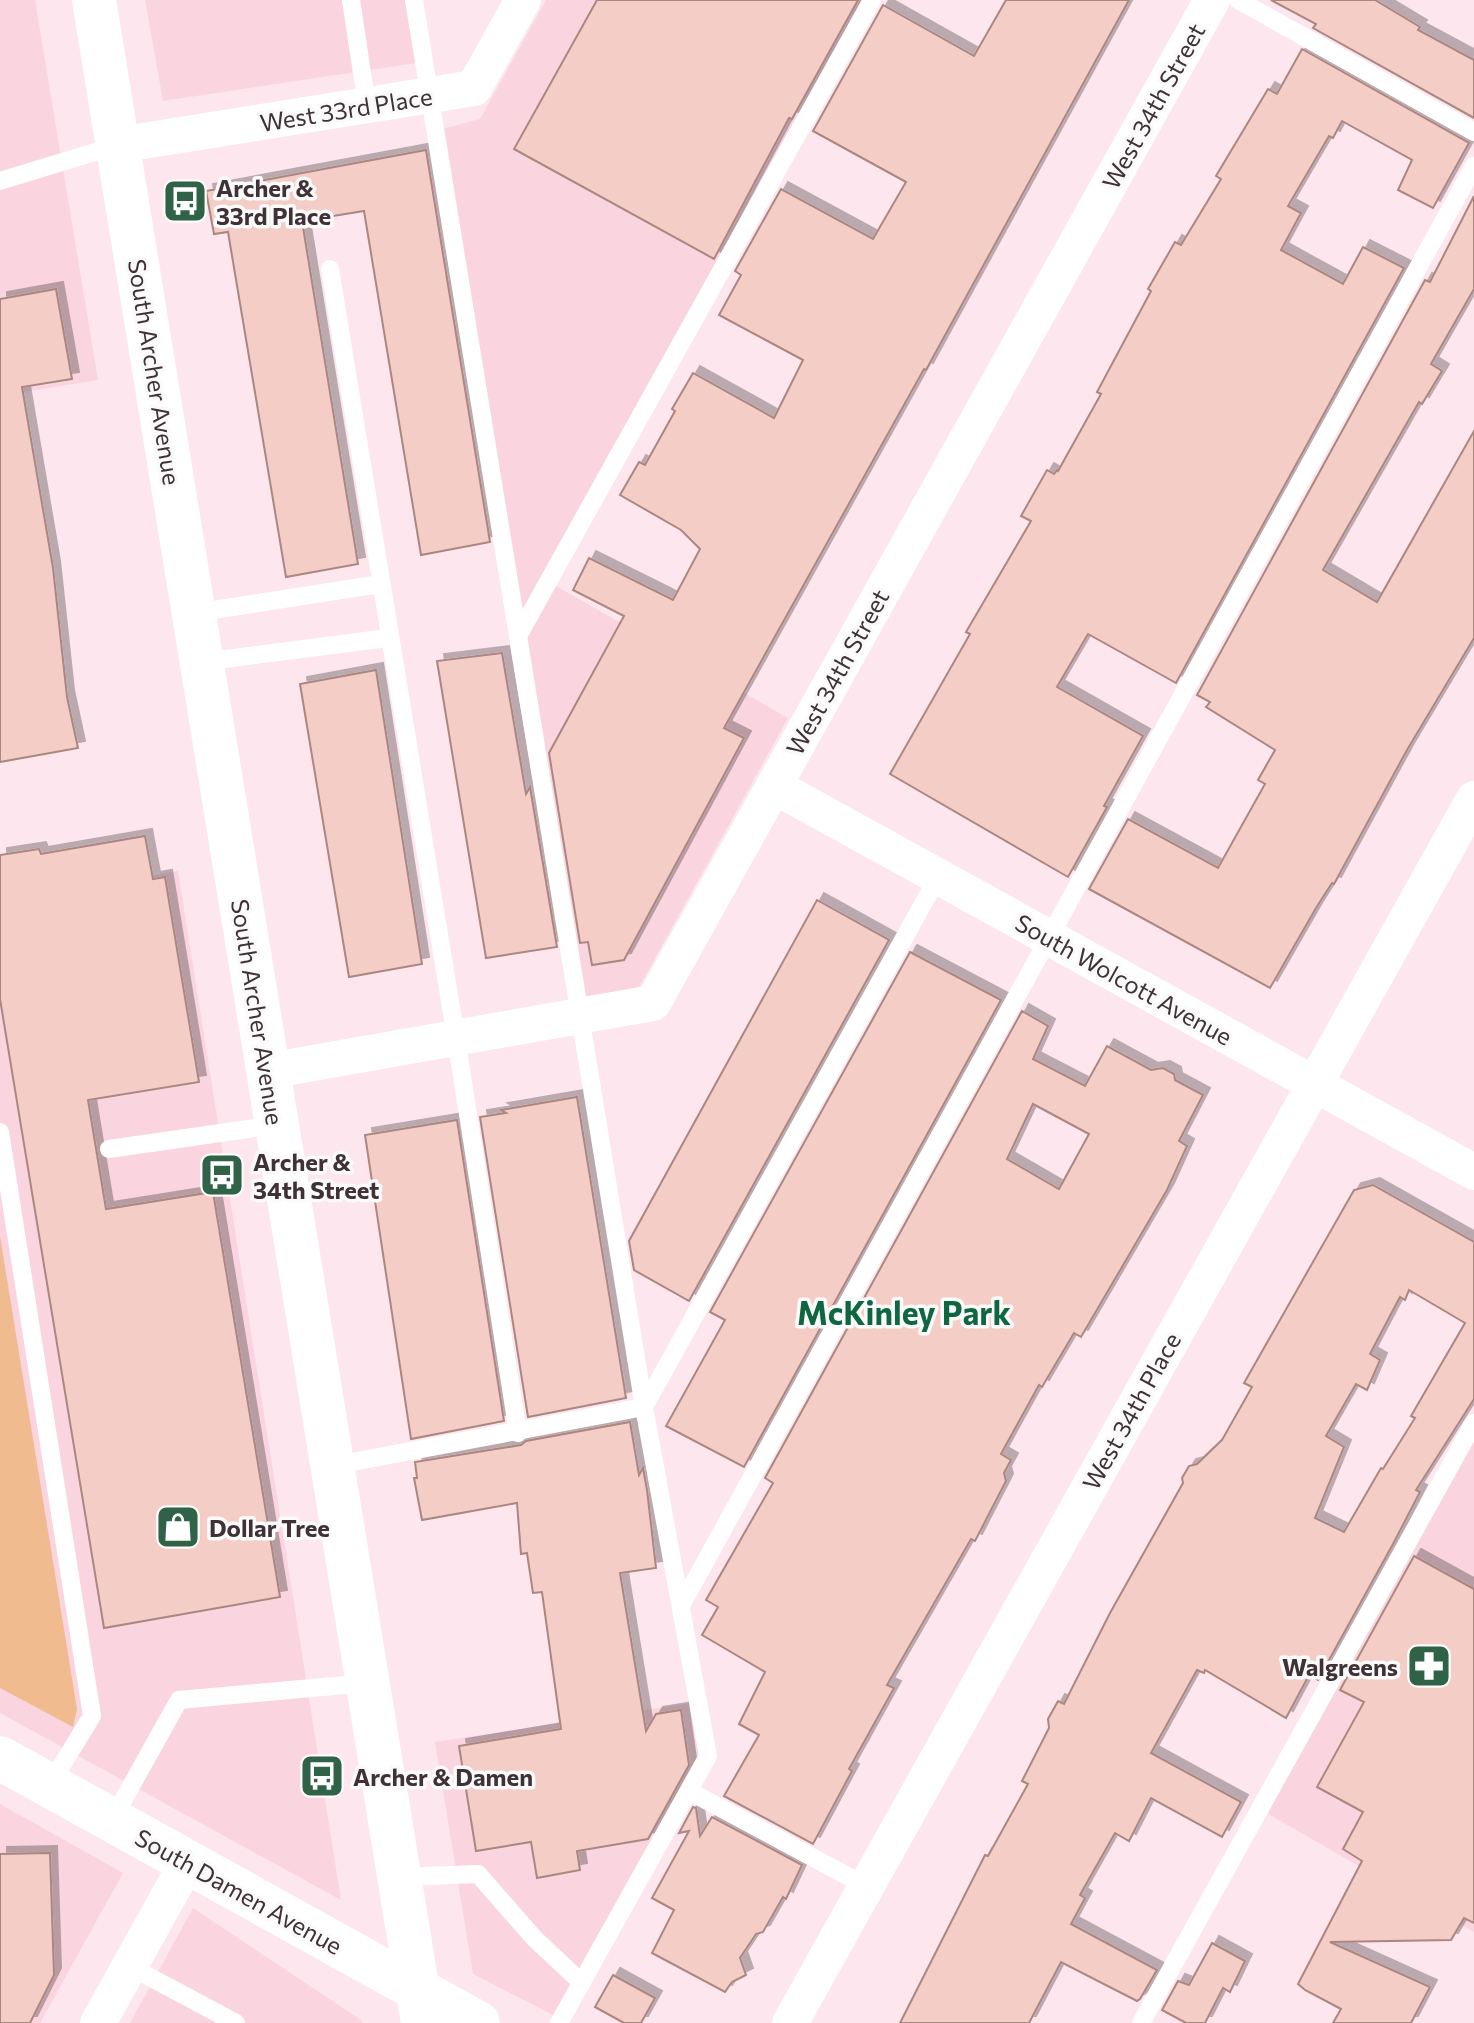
<svg xmlns="http://www.w3.org/2000/svg" width="1474" height="2023" font-family="Commissioner,sans-serif">
<defs>
<filter id="shadow"><feDropShadow dx="7" dy="-7" stdDeviation="0" flood-color="#0004"/></filter>
</defs>
<rect width="100%" height="100%" fill="#fde6ed"/>
<!-- built -->
<g fill="#fad5e0">
<polygon points="0,0 35,0 98,380 0,396"/>
<polygon points="145,0 413,0 423,62 163,101"/>
<polygon points="546,0 872,0 549,582 788,718 638,989 577,997 435,131 480,119"/>
<polygon points="178,871 341,1900 0,1713 0,901"/>
<polygon points="1474,1423 1474,1932 1258,1808"/>
<polygon points="698,1702 708,1756 561,2019 473,1974 435,1742"/>
<polygon points="0,1804 123,1873 40,2023 0,2023"/>
<polygon points="193,1908 361,2020 362,2023 130,2023"/>
</g>
<!-- green -->
<polygon fill="#f0bb8e" points="0,1236 77,1709 73,1727 0,1688"/>
<!-- building -->
<g fill="#f3cdc6" stroke="#ab8781" stroke-width="2" fill-rule="evenodd" filter="url(#shadow)">
<polygon points="597,0 858,0 792,119 789,118 714,259 514,149"/>
<polygon points="1006,0 1129,0 926,370 924,369 724,728 744,738 624,960 592,965 588,942 580,943 549,753 624,616 573,590 589,558 673,600 700,549 681,530 620,495 639,462 645,465 675,411 672,409 693,373 774,418 803,360 719,315 741,275 735,271 781,189 873,239 906,182 813,131 883,5 974,56"/>
<polygon points="1271,0 1375,0 1420,27 1418,30 1474,60 1474,118 1313,28 1316,24"/>
<polygon points="1302,49 1469,143 1433,208 1398,190 1412,160 1342,121 1333,138 1329,136 1288,206 1301,213 1281,250 1343,284 1363,247 1404,268 1176,683 1088,634 1057,687 1143,736 1104,806 1107,807 1068,877 890,774 970,634 966,632 1031,521 1021,516 1047,470 1054,474 1057,470 1058,471 1101,394 1097,392 1151,291 1148,289 1175,242 1181,245 1221,179 1216,176 1268,89 1277,94"/>
<polygon points="426,150 490,542 421,555 364,211 302,221 358,564 286,577 228,232 214,234 206,191"/>
<polygon points="1474,196 1474,289 1431,364 1442,371 1422,404 1419,402 1323,570 1377,602 1474,431 1474,638 1407,750 1334,884 1332,883 1316,908 1270,988 1089,889 1128,819 1218,868 1265,784 1258,780 1275,750 1206,707 1210,702 1197,695 1425,280 1430,282"/>
<polygon points="56,289 72,379 22,387 53,568 67,697 78,748 0,762 0,299"/>
<polygon points="502,653 526,794 530,787 557,947 486,958 437,661"/>
<polygon points="376,670 422,964 349,977 300,684"/>
<polygon points="145,836 153,879 165,877 199,1082 88,1100 106,1209 213,1192 280,1597 104,1628 0,999 0,855 39,849 41,854"/>
<polygon points="817,900 889,940 689,1301 634,1270 629,1241"/>
<polygon points="910,952 1001,1000 744,1467 666,1426 725,1320 710,1312"/>
<path d="M1022 1011 1048 1026 1033 1059 1085 1086 1107 1046 1151 1070 1163 1068 1174 1074 1175 1080 1203 1095 1179 1141 1187 1146 1167 1190 1081 1337 1074 1333 1042 1387 1039 1385 1001 1454 1011 1460 1004 1473 1006 1481 975 1541 971 1539 887 1685 894 1688 849 1769 852 1771 813 1844 724 1796 759 1735 739 1724 765 1672 702 1635 718 1607 706 1600 773 1483 765 1478ZM1033 1104 1089 1134 1059 1189 1007 1159Z"/>
<polygon points="577,1097 626,1398 528,1417 480,1117 506,1113 501,1110"/>
<polygon points="457,1120 504,1421 411,1439 365,1135"/>
<path d="M1373 1185 1474 1242V1399L1416 1490 1420 1492 1393 1544 1318 1680 1309 1675 1286 1718 1205 1670 1204 1673 1197 1670 1151 1753 1241 1802 1222 1837 1151 1798 1129 1841 1115 1833 1080 1895 1085 1898 1071 1924 1157 1970 1140 1999 1137 2001 1061 1962 1029 2023H900L985 1855 988 1856 1028 1784 1022 1781 1049 1728 1048 1719 1058 1701 1064 1704 1110 1613 1183 1483 1182 1478 1189 1466 1197 1464 1222 1440 1252 1387 1244 1383 1354 1190ZM1409 1290 1465 1323 1411 1416 1415 1418 1383 1469 1381 1468 1344 1532 1315 1518 1344 1447 1326 1436 1356 1384 1367 1390 1380 1360 1370 1354 1400 1297 1405 1300Z"/>
<polygon points="630,1422 639,1475 643,1468 647,1490 656,1568 620,1573 646,1731 656,1714 681,1710 689,1765 648,1839 577,1851 580,1870 537,1878 531,1842 476,1851 459,1746 561,1729 542,1592 533,1593 527,1553 521,1554 517,1503 422,1520 414,1478 417,1478 415,1462 521,1445 526,1441"/>
<polygon points="1414,1556 1474,1589 1474,1923 1464,1918 1451,1940 1330,1942 1430,1987 1411,2023 1333,2023 1341,2009 1305,1990 1298,1984 1362,1861 1343,1849 1363,1812 1317,1787 1364,1702 1340,1690"/>
<polygon points="693,1807 696,1808 700,1836 712,1817 802,1865 786,1899 783,1897 763,1932 756,1934 740,1958 746,1975 732,1982 725,1992 652,1953 674,1910 652,1898 689,1831 679,1833"/>
<polygon points="50,1853 54,1975 30,2023 0,2023 0,1854"/>
<polygon points="1212,1943 1245,1961 1230,1992 1223,1988 1205,2023 1186,2023 1162,2010 1178,1981 1189,1985"/>
<polygon points="613,1975 655,1998 641,2023 624,2023 595,2007"/>
</g>
<g fill="none" stroke-linecap="round" stroke-linejoin="round">
<!-- lane -->
<g stroke="#fff" stroke-width="18">
<polyline points="351,0 367,106"/>
<polyline points="414,0 644,1407 708,1756 559,2023"/>
<polyline points="1238,0 1474,132"/>
<polyline points="0,181 118,145"/>
<polyline points="330,269 456,1038 518,1433"/>
<polyline points="194,613 380,584"/>
<polyline points="518,636 872,0"/>
<polyline points="202,662 388,638"/>
<polyline points="0,1132 92,1716 49,1786"/>
<polyline points="109,1149 276,1125"/>
<polyline points="331,1466 644,1407 938,877"/>
<polyline points="682,1604 1474,166"/>
<polyline points="689,1791 866,1886"/>
<polyline points="112,1820 179,1700 367,1683"/>
<polyline points="399,1877 478,1874 534,1938 582,1983"/>
<polyline points="129,1966 236,2023"/>
<polyline points="1141,2023 1474,1423"/>
</g>
<!-- street -->
<g stroke="#fff" stroke-width="36">
<polyline points="118,145 474,88 523,0"/>
<polyline points="774,786 1474,1172"/>
<polyline points="268,1071 653,1003 1212,0"/>
<polyline points="98,2023 187,1863"/>
<polyline points="790,2023 1474,799"/>
</g>
<!-- secondary -->
<g stroke="#fff" stroke-width="44">
<polyline points="94,0 423,2023"/>
<polyline points="0,1758 478,2023"/>
</g>
</g>
<!-- icons -->
<defs>
<g id="bus-square" transform="scale(2.3)"><rect x="-9" y="-9" width="18" height="18" rx="4" fill="#2f6247" stroke="#fafafa"/><path d="M-5-6H5V4H4V6H2V4H-2V6H-4V4H-5ZM-3.5-4V0h7V-4ZM-3.5 1.2v1.5H-2V1.2ZM2 1.2v1.5H3.5V1.2Z" fill="#fff"/></g>
<g id="shop-square" transform="scale(2.3)"><rect x="-9" y="-9" width="18" height="18" rx="4" fill="#2f6247" stroke="#fafafa"/><path d="M-5-2.5h2.3a2.7 3.5 0 0 1 5.4 0H5L5.5 6h-11ZM-1.5-2.5h3a1.5 2.3 0 0 0-3 0Z" fill="#fff"/></g>
<g id="pharmacy-square" transform="scale(2.3)"><rect x="-9" y="-9" width="18" height="18" rx="4" fill="#2f6247" stroke="#fafafa"/><path d="M-2-6h4v4h4v4h-4v4h-4v-4h-4v-4h4Z" fill="#fff"/></g>
</defs>
<g fill-rule="evenodd">
<use href="#bus-square" x="185" y="201"/>
<use href="#bus-square" x="222" y="1175"/>
<use href="#shop-square" x="178" y="1527"/>
<use href="#pharmacy-square" x="1429" y="1666"/>
<use href="#bus-square" x="322" y="1776"/>
</g>
<g text-anchor="middle" dominant-baseline="central" stroke-width="7" stroke-linejoin="round" paint-order="stroke">
<!-- street labels -->
<g font-size="24" fill="#3f3135" stroke="#fafafa">
<text transform="translate(1153 106) rotate(-61)">West 34th Street</text>
<text transform="translate(346 109) rotate(-9)">West 33rd Place</text>
<text transform="translate(155 372) rotate(81)">South Archer Avenue</text>
<text transform="translate(837 672) rotate(-61)">West 34th Street</text>
<text transform="translate(1124 979) rotate(29)">South Wolcott Avenue</text>
<text transform="translate(258 1012) rotate(81)">South Archer Avenue</text>
<text transform="translate(1131 1411) rotate(-61)">West 34th Place</text>
<text transform="translate(239 1891) rotate(29)">South Damen Avenue</text>
</g>
<!-- poi labels -->
<g font-size="24" font-weight="bold" fill="#3f3135" stroke="#fafafa" text-anchor="start">
<text x="216" y="187">Archer &amp;<tspan x="216" dy="28">33rd Place</tspan></text>
<text x="253" y="1161">Archer &amp;<tspan x="253" dy="28">34th Street</tspan></text>
<text x="209" y="1527">Dollar Tree</text>
<text x="1398" y="1666" text-anchor="end">Walgreens</text>
<text x="353" y="1776">Archer &amp; Damen</text>
</g>
<!-- district labels -->
<g font-size="32" font-weight="bold" fill="#0e6741" stroke="#fafafa">
<text x="904" y="1312">McKinley Park</text>
</g>
</g>
</svg>
